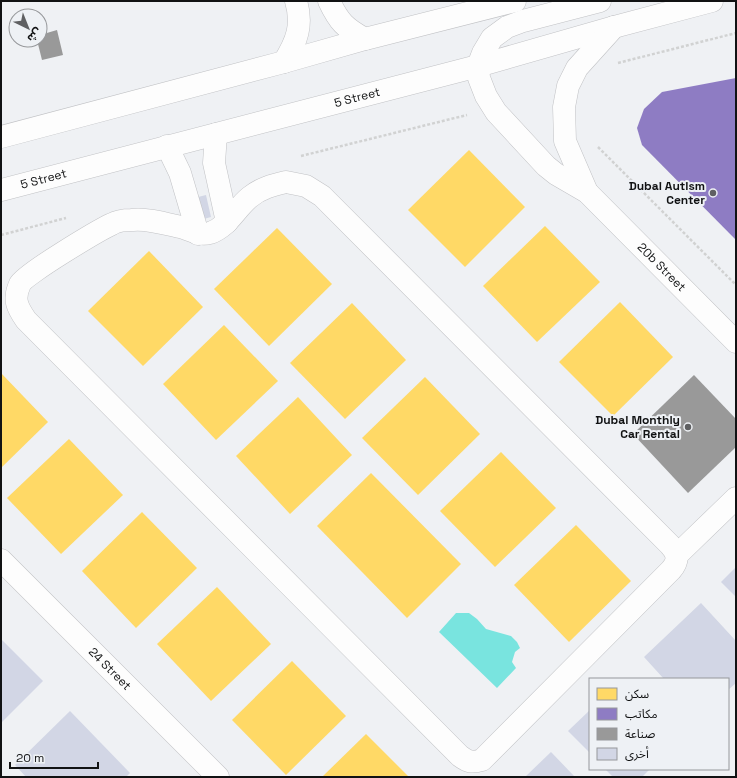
<svg xmlns="http://www.w3.org/2000/svg" width="737" height="778" font-family="'Space Grotesk','Noto Sans Arabic',sans-serif">
<rect width="100%" height="100%" fill="#eff1f4"/>
<!-- water -->
<polygon fill="#79e4df" points="456,613 469,613 477,619 486,629 511,636 517,642 520,648 515,652 512,662 516,668 497,688 439,632"/>
<!-- homes -->
<g fill="#ffd966">
<polygon points="469,150 525,207 465,267 408,210"/>
<polygon points="545,226 600,282 537,342 483,286"/>
<polygon points="277,228 332,284 269,346 214,289"/>
<polygon points="149,251 203,307 143,366 88,311"/>
<polygon points="620,302 673,357 613,416 559,362"/>
<polygon points="352,303 406,360 345,419 290,363"/>
<polygon points="224,325 278,381 216,440 163,384"/>
<polygon points="1,373 48,422 1,468"/>
<polygon points="425,377 480,434 418,495 362,438"/>
<polygon points="298,397 352,455 290,514 236,456"/>
<polygon points="69,439 123,495 61,554 7,498"/>
<polygon points="501,452 556,508 495,567 440,511"/>
<polygon points="371,473 461,564 407,618 317,526"/>
<polygon points="142,512 197,568 136,628 82,571"/>
<polygon points="576,525 631,581 569,642 514,585"/>
<polygon points="217,587 271,644 211,701 157,644"/>
<polygon points="292,661 346,716 286,775 232,720"/>
<polygon points="366,734 409,777 322,777"/>
</g>
<!-- offices -->
<polygon fill="#8e7cc3" points="736,78 736,240 642,145 637,128 644,109 662,92"/>
<!-- industry -->
<g fill="#999">
<polygon points="57,30 63,55 42,60 37,40 40,40 40,35"/>
<polygon points="694,375 736,419 736,447 688,493 633,434"/>
</g>
<!-- building -->
<g fill="#d2d6e5">
<polygon points="206,195 211,217 200,220 194,198"/>
<polygon points="736,567 736,597 721,582"/>
<polygon points="701,603 736,641 736,683 728,690 728,679 664,679 644,657"/>
<polygon points="1,639 43,681 1,723"/>
<polygon points="590,710 590,753 568,731"/>
<polygon points="70,711 130,773 126,777 26,777 15,765"/>
<polygon points="551,752 575,777 525,777"/>
<polygon points="605,769 650,769 642,777 613,777"/>
</g>
<g fill="none" stroke-linecap="round" stroke-linejoin="round">
<!-- minor casing -->
<g stroke="#c1c2c5" stroke-width="23">
<g id="minor">
<path d="M329 1C339 22 345 28 365 39"/>
<path id="s1" d="M600 1 523 21 507 27 492 38 483 53 478 66 479 78 486 96 496 112 546 166 556 174 587 192 736 342"/>
<path d="M284 62C297 41 303 25 296 1"/>
<polyline points="216,134 214,163 227,222"/>
<polyline points="1,137 284,62 365,39 515,1"/>
<polyline points="167,146 180,173 198,234"/>
<path d="M286 182 306 186 322 196 670 545C678 554 679 561 671 570L482 760C472 763 468 762 460 756L26 320C17 307 13 299 20 284 25 274 99 230 112 224 117 221 126 220 132 220 146 218 167 224 180 227 191 230 199 236 210 233 228 227 236 208 250 197 261 188 273 185 286 182Z"/>
<path id="s2" d="M1 190 478 66 614 27 712 1"/>
<polyline points="587,192 565,141 564,107 568,86 577,68 614,27"/>
<polyline points="677,555 736,498"/>
<path id="s3" d="M1 560 218 777"/>
</g>
</g>
<!-- path -->
<g stroke="#d1d2d2" stroke-width="2.5" stroke-dasharray="3 2" stroke-linecap="butt">
<polyline points="618,63 736,33"/>
<polyline points="598,147 736,285"/>
<polyline points="301,156 467,115"/>
<polyline points="1,235 66,218"/>
</g>
<!-- minor -->
<use href="#minor" stroke="#fdfdfd" stroke-width="22"/>
</g>
<!-- markers -->
<g fill="#5f6062" stroke="#eef1f5" stroke-width="1.5">
<circle cx="713" cy="193" r="4"/>
<circle cx="688" cy="427" r="4"/>
</g>
<g text-anchor="middle" dominant-baseline="central" stroke-width="4" stroke-linejoin="round" paint-order="stroke">
<!-- street labels -->
<g font-size="12" fill="#111213" stroke="#eef1f5">
<text stroke="none"><textPath href="#s2" startOffset="368">5 Street</textPath></text>
<text stroke="none"><textPath href="#s2" startOffset="44">5 Street</textPath></text>
<text stroke="none"><textPath href="#s1" startOffset="425">20b Street</textPath></text>
<text stroke="none"><textPath href="#s3" startOffset="154">24 Street</textPath></text>
</g>
<!-- poi labels -->
<g font-size="12" font-weight="bold" fill="#111213" stroke="#eef1f5" text-anchor="end">
<text x="705" y="186">Dubai Autism<tspan x="705" dy="14">Center</tspan></text>
<text x="680" y="420">Dubai Monthly<tspan x="680" dy="14">Car Rental</tspan></text>
</g>
</g>
<!-- border -->
<rect width="737" height="778" fill="none" stroke="#111213" stroke-width="4"/>
<!-- legend -->
<rect x="589" y="678" width="140" height="92" fill="#eef1f5" stroke="#96989b"/>
<rect x="597" y="688" width="20" height="12" fill="#ffd966" stroke="#96989b"/>
<text x="625" y="698" font-size="12" fill="#111213">سكن</text>
<rect x="597" y="708" width="20" height="12" fill="#8e7cc3" stroke="#96989b"/>
<text x="625" y="718" font-size="12" fill="#111213">مكاتب</text>
<rect x="597" y="728" width="20" height="12" fill="#999999" stroke="#96989b"/>
<text x="625" y="738" font-size="12" fill="#111213">صناعة</text>
<rect x="597" y="748" width="20" height="12" fill="#d2d6e5" stroke="#96989b"/>
<text x="625" y="758" font-size="12" fill="#111213">أخرى</text>
<!-- north arrow -->
<g transform="translate(28 28) rotate(137)"><circle r="19" fill="#eef1f5" stroke="#96989b"/>
<path d="M0-3L7 15L0 10L-7 15Z" fill="#5f6062"/>
<text y="-6" font-size="11" font-weight="bold" text-anchor="middle" fill="#111213">ش</text>
</g>
<!-- scale -->
<path d="M10 762v6h88v-6" fill="none" stroke="#111213" stroke-width="2"/>
<text x="16" y="762" font-size="12" fill="#111213" stroke="#eef1f5" stroke-width="3" paint-order="stroke">20 m</text>
</svg>
